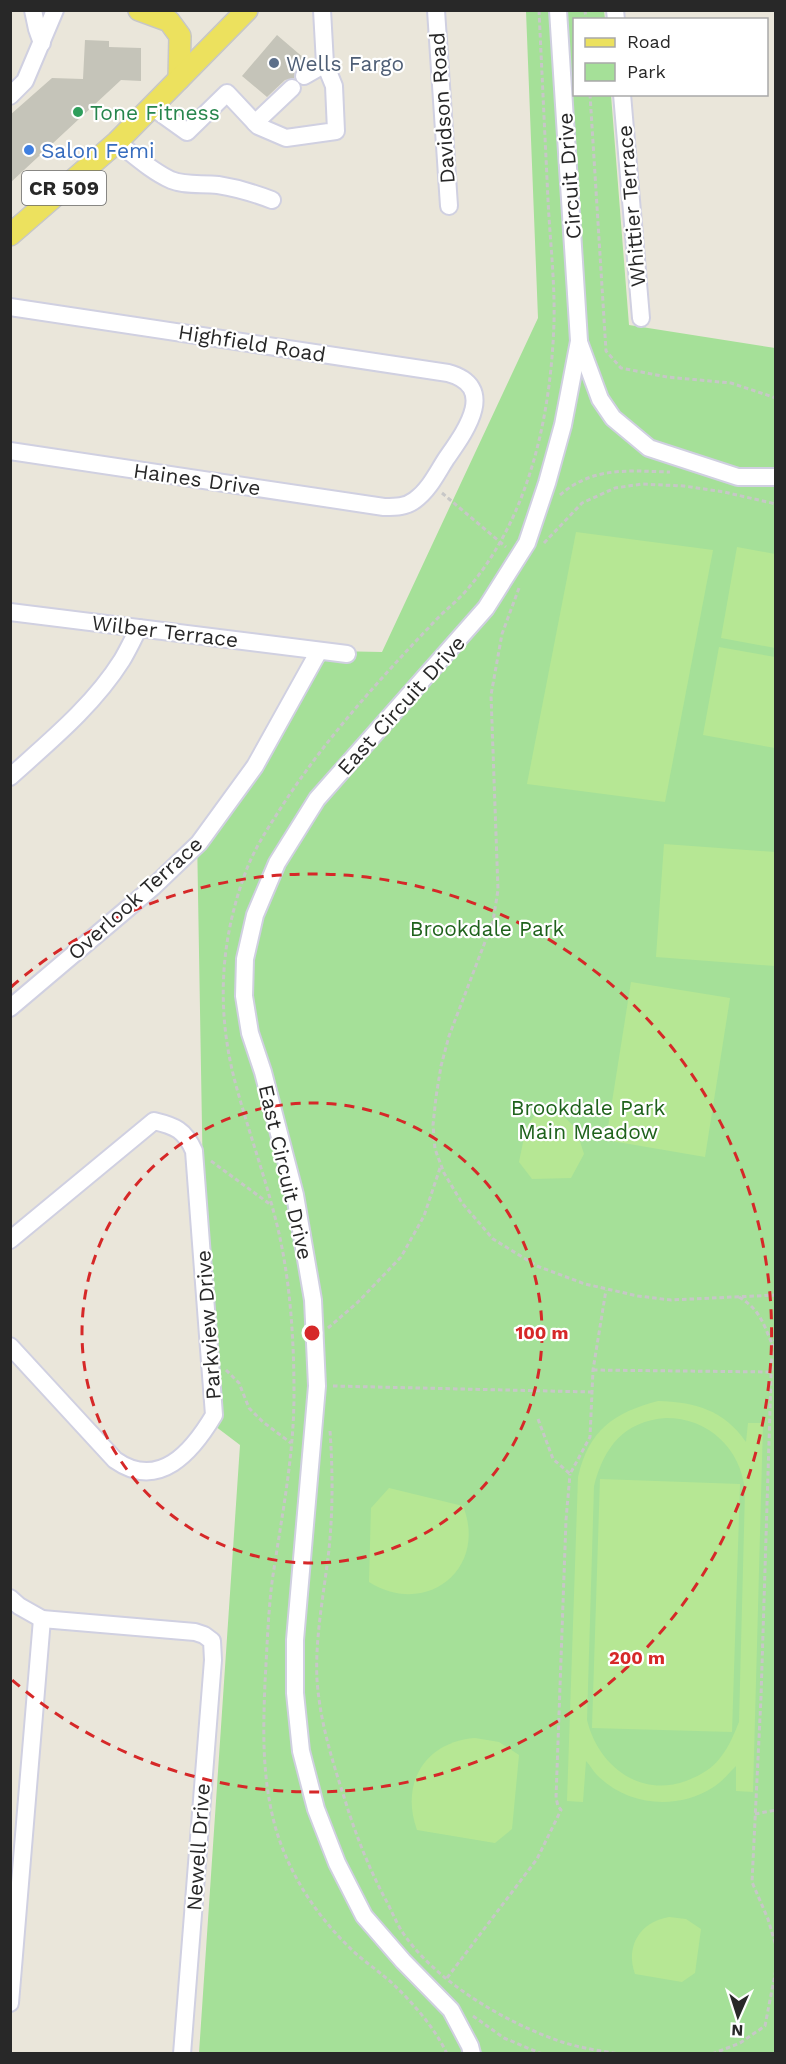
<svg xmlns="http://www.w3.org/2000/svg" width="786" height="2064" font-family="'Work Sans',sans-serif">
<rect width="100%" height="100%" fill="#eae6da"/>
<!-- green -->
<polygon fill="#a5e098" points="526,11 604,11 605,19 574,20 574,94 611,95 629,325 775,348 775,2053 199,2053 240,1445 207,1420 197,835 332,651 382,652 538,318"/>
<!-- pitch -->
<g fill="#b6e794" fill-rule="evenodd">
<polygon points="576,532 713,550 665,802 527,784"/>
<polygon points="737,547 775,554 775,648 721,638"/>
<polygon points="719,647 775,657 775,748 703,735"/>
<polygon points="664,844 775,852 775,966 656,957"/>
<polygon points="631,982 730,998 705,1157 606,1140"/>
<polygon points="559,1111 576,1129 584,1154 571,1178 532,1179 519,1162 526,1128 534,1116"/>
<path d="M658 1401C695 1402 724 1410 746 1442L748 1423H763L753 1792 736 1791V1766C729 1773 722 1782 712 1788 677 1810 627 1806 597 1775 593 1771 590 1765 586 1761L583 1802 567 1801 578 1477C589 1430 613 1413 658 1401ZM666 1418C708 1418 741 1448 745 1491L739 1722C734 1734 729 1747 720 1758 712 1769 699 1776 686 1781 639 1798 598 1765 587 1720L594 1486C604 1447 624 1421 666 1418Z"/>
<polygon points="600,1479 740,1484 732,1732 592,1728"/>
<path d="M389 1488 463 1506C488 1569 426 1618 369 1582L371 1508Z"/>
<path d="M475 1738 499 1742 519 1755 512 1829 495 1843 417 1830C400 1783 425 1742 475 1738Z"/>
<path d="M669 1917 686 1919 701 1929 695 1973 682 1982 635 1974C625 1946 640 1922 669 1917Z"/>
</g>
<!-- building -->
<g fill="#c5c4b9">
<polygon points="277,35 305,59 295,70 294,78 285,80 267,97 242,76"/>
<polygon points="85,40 109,41 109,47 141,48 141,81 121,80 10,183 10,115 52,78 83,79"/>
</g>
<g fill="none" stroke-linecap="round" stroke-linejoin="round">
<!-- minor casing -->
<g stroke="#d0d0e1" stroke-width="20">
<g id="minor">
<polyline points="33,10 37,29 42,43"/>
<polyline points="436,10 449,206"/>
<polyline points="615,10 616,20"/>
<polyline points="304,76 325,64"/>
<polyline points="622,94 641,318"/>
<polyline points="10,96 25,81 55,10"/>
<polyline points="152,107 187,132 227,93 258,126 286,138 336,131 334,86 325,64 322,10"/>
<polyline points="255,123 292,88"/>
<path d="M117 142C134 155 151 171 171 180 186 186 202 183 218 185 237 188 254 193 272 200"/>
<path d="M10 307 448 373C499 387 464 433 446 459 437 473 429 490 415 500 406 507 396 507 384 507L10 451"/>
<polyline points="579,342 600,399 613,418 649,448 738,477 776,477"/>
<polyline points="10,612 347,654"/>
<path d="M10 777C50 741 93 706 122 660 128 650 133 639 139 628"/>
<polyline points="10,1008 153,887 199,843 255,766 319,651"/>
<path d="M10 1240 154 1121C175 1126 185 1130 194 1151L214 1415C192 1452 159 1491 115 1460L10 1346"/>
<polyline points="10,1598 19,1606 42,1619 195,1632 204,1635 212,1641 213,1660 182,2054"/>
<polyline points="10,2003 42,1619"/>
<polyline points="472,2054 470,2046 451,2010 403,1961 364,1916 337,1863 316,1809 301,1751 295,1693 295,1640 317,1386 313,1300 295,1195 263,1072 250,1033 244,996 245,959 255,915 277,863 317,799 486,608 527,543 547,483 563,425 579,341 558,10"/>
</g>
</g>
<!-- major casing -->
<g stroke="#c7c7c7" stroke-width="24">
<g id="major">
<polyline points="139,10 169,21 180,36 179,79"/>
<polyline points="10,235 117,142 247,10"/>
</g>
</g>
<!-- path -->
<g stroke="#c7c7c7" stroke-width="3" stroke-dasharray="4.5 3" stroke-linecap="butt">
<polyline points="585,10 586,20"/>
<polyline points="590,94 606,351 621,368 667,377 731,383 776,398"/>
<polyline points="442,493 506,547"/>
<path d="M560 495C593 466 630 471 670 472"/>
<polyline points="544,543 582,503 615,488 642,484 684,486 724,492 776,504"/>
<polyline points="519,588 502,634 491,695 498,890 493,921 449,1036 441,1066 436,1097 433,1125 435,1149 444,1173 462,1203 493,1239 537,1266 585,1284 638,1296 671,1300 776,1295"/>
<polyline points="211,1161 271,1205"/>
<path d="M739 1297C759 1309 763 1322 772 1344"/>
<polyline points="328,1328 358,1302 401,1257 424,1216 441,1165"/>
<polyline points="776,1337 772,1346 761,1697 752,1882 768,1919 776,1946"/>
<polyline points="226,1370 239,1383 249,1408 263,1422 291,1443"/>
<polyline points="593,1370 771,1372"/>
<polyline points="333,1386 592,1392"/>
<polyline points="538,1419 553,1459 570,1474 590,1437 593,1370 606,1290"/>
<path d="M330 1431C333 1474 333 1516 328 1558 323 1598 315 1640 317 1680 320 1722 332 1760 345 1800 356 1836 370 1871 388 1904 393 1914 397 1924 403 1933 436 1982 506 2023 562 2042 580 2048 601 2051 620 2054"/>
<polyline points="755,1814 776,1810"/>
<polyline points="447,1978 537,1859 561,1810 558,1806 556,1798 566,1520 570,1474"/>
<polyline points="473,2016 504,2038 542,2054"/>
<path d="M447 2054C435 2028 413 2003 393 1984 379 1971 363 1961 350 1948 315 1914 288 1872 275 1826 262 1777 263 1733 265 1682 267 1649 268 1615 272 1582 281 1520 294 1458 294 1394 294 1336 290 1274 275 1217 264 1174 249 1132 237 1089 216 1015 219 943 246 871 255 847 270 825 284 803 327 737 379 680 433 623 443 612 455 603 465 592 529 519 551 417 554 322 555 282 550 240 548 200 545 137 542 74 539 10"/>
<polyline points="712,2054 740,2043 765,2026 776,1969"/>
</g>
<!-- minor -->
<use href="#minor" stroke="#fff" stroke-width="16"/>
<!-- major -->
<use href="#major" stroke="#ece15e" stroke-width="21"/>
</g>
<!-- distance rings -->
<g fill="none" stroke="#d62828" stroke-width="3" stroke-dasharray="10 8">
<circle cx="312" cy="1333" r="230"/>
<path d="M11 987A459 459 0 1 1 11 1679"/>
</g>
<!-- markers -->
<circle fill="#5c6f8a" stroke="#fff" stroke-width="2" cx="274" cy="63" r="6"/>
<circle fill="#2e9e5b" stroke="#fff" stroke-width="2" cx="78" cy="112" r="6"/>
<circle fill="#3f7fe0" stroke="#fff" stroke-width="2" cx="29" cy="150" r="6"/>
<g text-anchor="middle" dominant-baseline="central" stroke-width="4.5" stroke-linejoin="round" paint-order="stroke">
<!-- shield labels -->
<rect fill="#fff" stroke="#686868" stroke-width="1.5" x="22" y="171" width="84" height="34" rx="4.5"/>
<g font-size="20" font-weight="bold" fill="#282828">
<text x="64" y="188">CR 509</text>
</g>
<!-- service labels -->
<g font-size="21" fill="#4e5e75" stroke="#fff" text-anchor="start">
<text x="286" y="63">Wells Fargo</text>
</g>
<!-- street labels -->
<g font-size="21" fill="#282828" stroke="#fff">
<text transform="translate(442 108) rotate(-94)">Davidson Road</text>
<text transform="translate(569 176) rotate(-94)">Circuit Drive</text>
<text transform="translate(631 206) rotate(-95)">Whittier Terrace</text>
<text transform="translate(252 343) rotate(9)">Highfield Road</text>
<text transform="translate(197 479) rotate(8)">Haines Drive</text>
<text transform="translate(165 631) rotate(7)">Wilber Terrace</text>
<text transform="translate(401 705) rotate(-48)">East Circuit Drive</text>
<text transform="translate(135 898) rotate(-42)">Overlook Terrace</text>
<text transform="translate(286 1172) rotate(77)">East Circuit Drive</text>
<text transform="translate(208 1325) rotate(-94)">Parkview Drive</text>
<text transform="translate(198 1847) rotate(-86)">Newell Drive</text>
</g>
<!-- leisure labels -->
<g font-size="21" fill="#27864d" stroke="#fff" text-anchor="start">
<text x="90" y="112">Tone Fitness</text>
</g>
<!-- shop labels -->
<g font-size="21" fill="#366cbe" stroke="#fff" text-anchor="start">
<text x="41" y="150">Salon Femi</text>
</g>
<!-- park labels -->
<g font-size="21" fill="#1f621c" stroke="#fff">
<text x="487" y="928">Brookdale Park</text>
<text x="588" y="1107">Brookdale Park<tspan x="588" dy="24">Main Meadow</tspan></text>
</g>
</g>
<circle cx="312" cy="1333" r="9" fill="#d62828" stroke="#fff" stroke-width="3"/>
<g font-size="18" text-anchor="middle" font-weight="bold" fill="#d62828" stroke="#fff" stroke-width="4.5" stroke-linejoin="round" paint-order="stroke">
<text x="542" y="1339">100 m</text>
<text x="637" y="1664">200 m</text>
</g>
<!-- border -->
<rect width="786" height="2064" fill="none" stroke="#282828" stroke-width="24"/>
<!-- legend -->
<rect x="573" y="18" width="195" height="78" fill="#ffffff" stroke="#a9a9a9" stroke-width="1.5"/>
<rect x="585" y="38" width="30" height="9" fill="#ece15e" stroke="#a9a9a9" stroke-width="1.5"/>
<text x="627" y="48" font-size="18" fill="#282828">Road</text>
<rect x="585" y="63" width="30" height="18" fill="#a5e098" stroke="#a9a9a9" stroke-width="1.5"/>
<text x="627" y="78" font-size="18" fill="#282828">Park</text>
<!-- north arrow -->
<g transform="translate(738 2016) rotate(183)" stroke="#ffffff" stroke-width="4.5" paint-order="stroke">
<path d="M0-4.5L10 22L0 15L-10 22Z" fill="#282828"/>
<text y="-9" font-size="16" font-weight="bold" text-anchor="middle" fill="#282828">N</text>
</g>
</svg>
